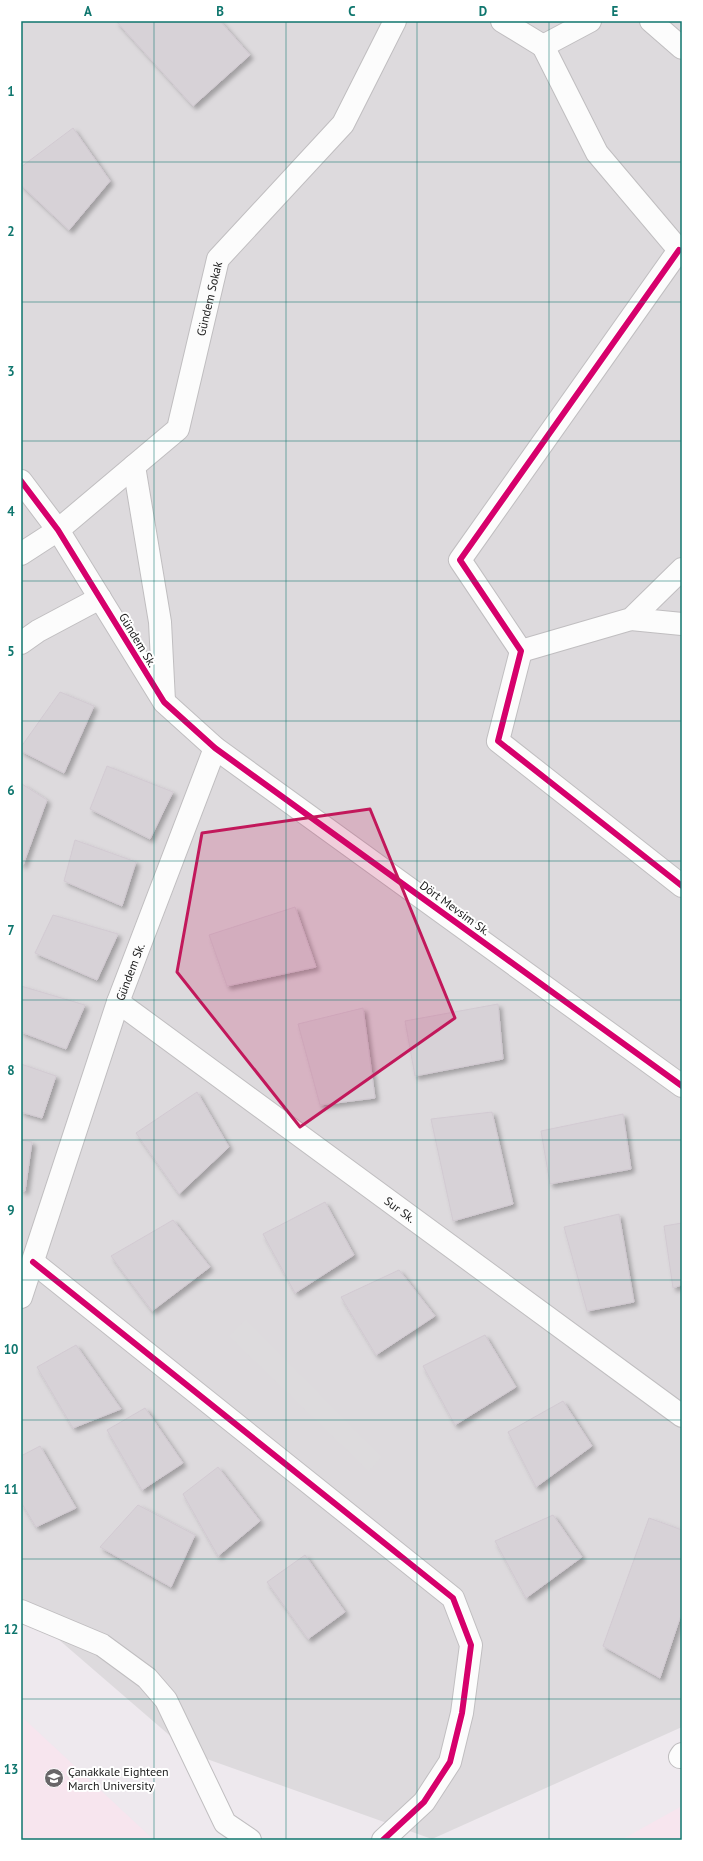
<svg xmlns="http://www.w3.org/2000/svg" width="703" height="1861" font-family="'PT Sans',sans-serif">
<defs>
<filter id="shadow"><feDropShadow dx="3.5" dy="3.5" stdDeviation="2" flood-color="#0004"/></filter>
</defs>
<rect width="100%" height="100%" fill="#eee9ee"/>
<!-- residential -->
<polygon fill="#dddadd" points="21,21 682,21 682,1727 432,1839 190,1753 21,1607"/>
<!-- education -->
<g fill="#f7e5ee">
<polygon points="21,1716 154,1840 21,1840"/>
<polygon points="682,1806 682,1840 621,1840"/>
</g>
<!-- parking -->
<polygon fill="#dddbdd" points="246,1320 381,1457 369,1471 229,1336"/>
<!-- building -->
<g fill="#d7d2d7" stroke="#d2cad2" filter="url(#shadow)">
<polygon points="116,21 220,21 250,55 193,106"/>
<polygon points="73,128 110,181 69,230 21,185 21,167"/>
<polygon points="60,692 94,706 64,773 21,751 21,747"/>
<polygon points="107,766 173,792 150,839 90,809"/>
<polygon points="22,784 47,800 23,865 21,864"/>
<polygon points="75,840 136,862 122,906 64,881"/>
<polygon points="295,907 316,967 227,986 209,935"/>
<polygon points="53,915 118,934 97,980 35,953"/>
<polygon points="21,986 85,1005 66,1049 21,1032"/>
<polygon points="498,1004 503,1059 415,1076 405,1021"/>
<polygon points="363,1008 375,1098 320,1105 298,1024"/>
<polygon points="21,1064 56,1076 42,1118 21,1112"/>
<polygon points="197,1092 229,1147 179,1194 136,1133"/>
<polygon points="492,1112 513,1204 453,1221 431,1119"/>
<polygon points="623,1114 631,1169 550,1184 541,1131"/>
<polygon points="21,1140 32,1142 25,1191 21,1190"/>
<polygon points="325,1202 354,1255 295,1293 263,1234"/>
<polygon points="619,1214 634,1302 587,1311 564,1227"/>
<polygon points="173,1220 210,1267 152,1311 111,1256"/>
<polygon points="682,1223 682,1285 673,1288 664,1226"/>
<polygon points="399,1270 435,1316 376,1355 341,1297"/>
<polygon points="485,1335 516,1387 455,1425 423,1366"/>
<polygon points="76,1345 121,1409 73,1428 37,1367"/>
<polygon points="563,1401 592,1446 536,1487 508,1432"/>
<polygon points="145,1408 183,1463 142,1490 107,1430"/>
<polygon points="40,1446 76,1508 36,1527 21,1502 21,1456"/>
<polygon points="218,1467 260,1521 218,1556 183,1494"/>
<polygon points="138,1505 195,1535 171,1587 100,1547"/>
<polygon points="553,1515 582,1557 526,1598 495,1541"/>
<polygon points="649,1518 682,1530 682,1612 660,1678 603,1646"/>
<polygon points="305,1555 345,1612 308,1639 267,1582"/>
</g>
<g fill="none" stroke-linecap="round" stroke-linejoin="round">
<!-- minor casing -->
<g stroke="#c0bec0" stroke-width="24">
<g id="minor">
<polyline points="502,21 543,46 590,21"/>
<polyline points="651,21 682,48"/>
<polyline points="543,46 597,153 679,250 682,251"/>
<polyline points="679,250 460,560 521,651 498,741 682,886"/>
<polyline points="134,466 160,622 164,701"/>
<polyline points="21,481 58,530 164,702 215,748 682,1086"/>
<path id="s1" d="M21 554 58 530 178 429 218 259 343 124 395 21"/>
<polyline points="631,619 682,624"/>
<polyline points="21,643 38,631 100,598"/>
<polyline points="521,651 631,619 682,569"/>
<path id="s2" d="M118 1002 682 1416"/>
<polyline points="33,1262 453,1598 471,1645 462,1713 450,1762 424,1802 383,1840"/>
<path id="s3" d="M21 1297 118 1002 215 748"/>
<polyline points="21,1611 102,1645 147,1678 166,1700 225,1823 250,1840"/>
<polyline points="680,1757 682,1754"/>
</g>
</g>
<!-- minor -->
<use href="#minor" stroke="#fcfcfc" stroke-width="22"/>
<!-- cycleway casing -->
<g stroke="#fff" stroke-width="8">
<g id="cycleway">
<polyline points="679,250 460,560 521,651 498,741 682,886"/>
<polyline points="21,481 58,530 164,702 215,748 682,1086"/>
<polyline points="33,1262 453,1598 471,1645 462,1713 450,1762 424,1802 383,1840"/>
</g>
</g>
<!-- cycleway -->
<use href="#cycleway" stroke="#d6006c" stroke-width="6"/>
</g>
<!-- marked area -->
<path fill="#c2185b" fill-opacity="0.2" stroke="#c2185b" stroke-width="3" stroke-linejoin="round" d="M370 809 455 1018 300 1127 177 972 202 833Z"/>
<!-- grid -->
<path fill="none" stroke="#0f766e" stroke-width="1" stroke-opacity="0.55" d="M154 21V1840M286 21V1840M417 21V1840M549 21V1840M21 162H682M21 302H682M21 441H682M21 581H682M21 721H682M21 861H682M21 1000H682M21 1140H682M21 1280H682M21 1420H682M21 1559H682M21 1699H682"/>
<!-- icons -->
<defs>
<g id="university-disc" transform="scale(1)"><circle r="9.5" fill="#686668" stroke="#fff"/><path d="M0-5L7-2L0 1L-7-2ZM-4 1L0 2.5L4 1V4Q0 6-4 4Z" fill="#fff"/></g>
</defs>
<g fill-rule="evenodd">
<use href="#university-disc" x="54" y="1778"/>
</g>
<g text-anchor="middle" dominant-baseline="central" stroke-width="4" stroke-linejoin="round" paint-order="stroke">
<!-- street labels -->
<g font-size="12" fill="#202020" stroke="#fff">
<text stroke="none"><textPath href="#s1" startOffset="335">Gündem Sokak</textPath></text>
<text transform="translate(138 640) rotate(59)">Gündem Sk.</text>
<text transform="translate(455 908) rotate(36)">Dört Mevsim Sk.</text>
<text stroke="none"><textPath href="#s3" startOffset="343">Gündem Sk.</textPath></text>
<text stroke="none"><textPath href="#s2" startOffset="350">Sur Sk.</textPath></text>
</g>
<!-- poi labels -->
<g font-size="12" fill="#202020" stroke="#fff" text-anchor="start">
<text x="68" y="1771">Çanakkale Eighteen<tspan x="68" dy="14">March University</tspan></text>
</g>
</g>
<!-- border -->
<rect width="703" height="1861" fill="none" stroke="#ffffff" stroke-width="44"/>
<rect x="22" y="22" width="659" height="1817" fill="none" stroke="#0f766e" stroke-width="1.5"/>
<g font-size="13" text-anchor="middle" font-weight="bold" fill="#0f766e">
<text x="88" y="16">A</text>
<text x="220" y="16">B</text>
<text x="352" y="16">C</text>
<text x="483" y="16">D</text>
<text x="615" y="16">E</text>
<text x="11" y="96">1</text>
<text x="11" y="236">2</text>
<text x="11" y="376">3</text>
<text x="11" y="516">4</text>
<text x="11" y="656">5</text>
<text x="11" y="795">6</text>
<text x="11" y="935">7</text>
<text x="11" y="1075">8</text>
<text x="11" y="1215">9</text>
<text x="11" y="1354">10</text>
<text x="11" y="1494">11</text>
<text x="11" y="1634">12</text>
<text x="11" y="1774">13</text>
</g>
</svg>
